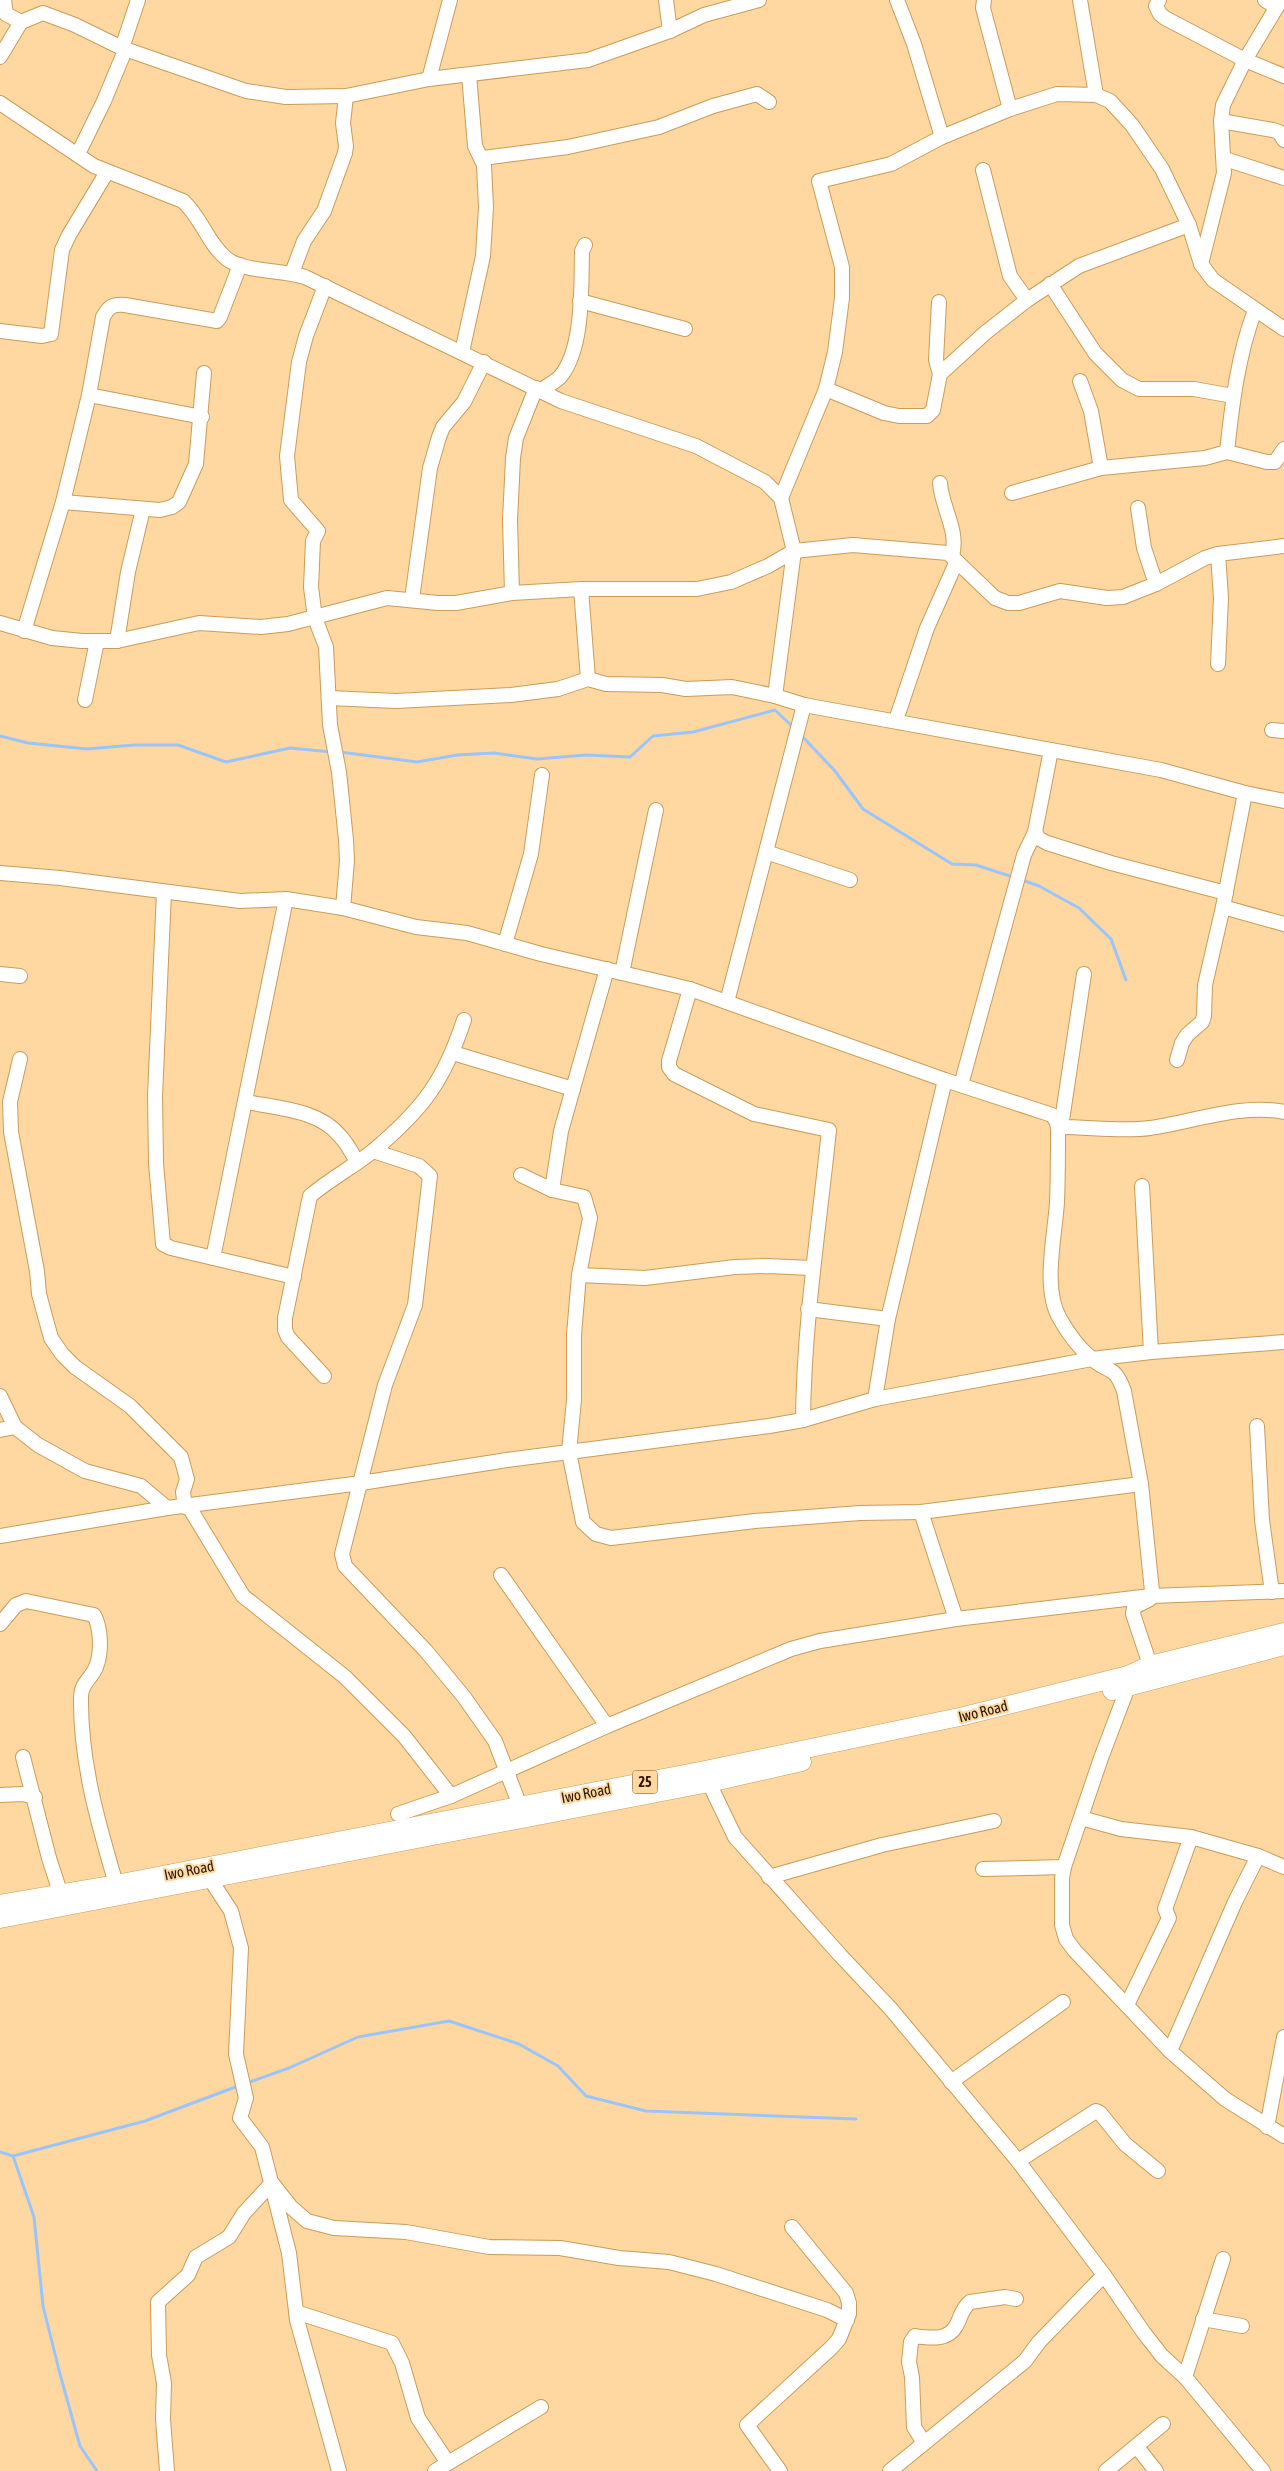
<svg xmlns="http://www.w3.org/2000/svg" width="1284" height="2471" font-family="'Asap Condensed',sans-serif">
<rect width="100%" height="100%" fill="#ffd7a1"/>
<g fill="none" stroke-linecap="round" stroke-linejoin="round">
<!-- stream -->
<g stroke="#9ac5fb" stroke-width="3">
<polyline points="800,734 835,771 863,809 952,864 976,865 1013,877"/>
<polyline points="0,736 28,743 87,749 134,745 178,745 226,762 290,748 332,752"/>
<polyline points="340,752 417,762 457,755 494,753 537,759 586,755 630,757 653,736 693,732 775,710 794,728"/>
<polyline points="1022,880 1039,886 1079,908 1111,939 1126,980"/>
<polyline points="247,2083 289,2068 358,2037 449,2021 519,2044 558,2066 586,2096 646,2111 856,2119"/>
<polyline points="0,2152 13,2156 34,2217 43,2306 60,2374 80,2446 97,2471"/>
<polyline points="13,2156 145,2121 238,2086"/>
</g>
<!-- minor casing -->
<g stroke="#cb9c57" stroke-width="16">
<g id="minor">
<polyline points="4,0 6,14 21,22 43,13 75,25 122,48 246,91 286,97 346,96 429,79 588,60 670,31 704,15 759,0"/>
<polyline points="666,0 670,31"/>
<polyline points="897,0 914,44 942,137"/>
<polyline points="984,0 983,8 1010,109"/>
<polyline points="1080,0 1096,95"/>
<polyline points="1159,0 1156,6 1160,14 1165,18 1245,60 1284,76"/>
<polyline points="1265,0 1276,7"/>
<polyline points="122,48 138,0"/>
<polyline points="0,57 21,22"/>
<polyline points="429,79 450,0"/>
<path d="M0 103 94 166 183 201C201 217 208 244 227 259 244 272 283 270 305 277L561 401 696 446 765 482 781 498 794 551 775 696 804 705 727 1002"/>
<polyline points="1221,121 1273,130 1279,132 1284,140"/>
<polyline points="78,154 104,101 126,48"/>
<polyline points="483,158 568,147 659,127 713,106 757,94 769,102"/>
<polyline points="1225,159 1284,178"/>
<polyline points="983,170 1010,276 1027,300"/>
<polyline points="1201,264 1224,173 1221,121 1223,105 1245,60 1281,0"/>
<polyline points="292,273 304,241 324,211 345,153 346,146 343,123 346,96"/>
<polyline points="1050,284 1095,353 1122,380 1139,389 1194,389 1233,396"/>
<polyline points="325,286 306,336 299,362 287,456 291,500 318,531 313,541 311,587 315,618 326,647 330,725 339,772 346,840 347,861 343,908"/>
<polyline points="580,301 685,329"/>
<polyline points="939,302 936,360 940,374"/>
<polyline points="0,331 42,336 51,334 62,250 69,235 107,172"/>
<polyline points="462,352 483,256 486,207 484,165 475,146 469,75"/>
<polyline points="1080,381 1091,411 1101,468"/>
<polyline points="826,389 884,413 899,416 927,416 933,410 940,374 985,333 1027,300 1079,266 1189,225"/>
<path d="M541 390C547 386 555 382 560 377 584 349 581 286 582 251L585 245"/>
<polyline points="89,395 202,417"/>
<path d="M1227 452C1232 404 1238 355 1255 310"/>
<path d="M940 483C942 509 959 530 952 556"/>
<polyline points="1012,493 1101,468 1205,458 1227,452 1267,462 1275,462 1284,449"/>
<polyline points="781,498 826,389 835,352 842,298 842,267 819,181 891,164 942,137 1010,109 1057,94 1096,95 1110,101 1132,125 1162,169 1189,225 1201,264 1213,280 1284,329"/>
<polyline points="63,502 160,510 172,507 179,502 196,464 204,373"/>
<polyline points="1138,508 1144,548 1156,584"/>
<polyline points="1218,554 1221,598 1218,664"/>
<polyline points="581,589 588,679"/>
<polyline points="512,593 510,520 513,458 516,438 536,388"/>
<polyline points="412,599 430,468 439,437 443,427 464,402 484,362"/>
<polyline points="0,623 52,638 82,641 117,641 199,623 261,627 288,624 387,598 438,603 456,603 512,593 581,589 697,589 731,582 768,566 794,551 853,545 948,553 995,598 1008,603 1019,603 1060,591 1107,598 1123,597 1156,584 1205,558 1218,554 1284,546"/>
<path d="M24 631 63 502 89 395 103 317C109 306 113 304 125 305L217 321 220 317 240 265"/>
<polyline points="117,641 128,572 143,509"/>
<polyline points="329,698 396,701 511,695 558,689 588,679 606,684 662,685 686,689 732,687 775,696"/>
<polyline points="85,700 97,641"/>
<polyline points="804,705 1161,770 1245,793 1284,801"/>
<polyline points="896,720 927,628 956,563"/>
<polyline points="1272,730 1284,731"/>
<polyline points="1035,832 1038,838 1047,843 1111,863 1226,893"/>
<polyline points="766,852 850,880"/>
<path d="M0 873 60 878 240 901 286 899 343 908 416 927 467 933 541 954 690 989 945 1080 1052 1115 1057 1122 1058 1130C1058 1154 1058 1178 1057 1202 1055 1236 1042 1289 1060 1319 1068 1333 1078 1347 1091 1358 1108 1374 1114 1363 1124 1391L1141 1484 1152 1591 1150 1599 1134 1607 1133 1614 1150 1665"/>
<polyline points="164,892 155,1096 156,1163 163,1244 171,1248 294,1277"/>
<polyline points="1223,907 1284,924"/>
<polyline points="505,944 531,854 542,775"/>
<polyline points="622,973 656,810"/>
<polyline points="0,974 20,976"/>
<path d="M690 989 669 1061V1067L674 1074 754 1114 829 1130C819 1228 804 1321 803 1420"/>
<polyline points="453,1053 573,1089"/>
<polyline points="20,1059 10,1102 11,1132 37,1271 39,1294 51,1338 62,1354 75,1367 130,1406 181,1457 187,1479 183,1492 185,1507"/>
<polyline points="1177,1060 1182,1043 1187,1035 1202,1022 1204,1016 1205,985 1223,907 1245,793"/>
<polyline points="961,1085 1024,855 1035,832 1051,750"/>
<path d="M247 1102C277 1108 319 1110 340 1136 347 1143 352 1153 357 1162"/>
<path d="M1057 1122 1061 1127C1090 1127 1122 1132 1150 1128 1192 1122 1243 1103 1284 1112"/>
<polyline points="1061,1127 1084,974"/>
<polyline points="373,1151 419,1166 430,1176 415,1305 385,1385 342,1554 345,1566 426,1651 464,1697 495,1741 520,1806"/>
<polyline points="521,1175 552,1190 584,1197 590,1218 579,1275 574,1335 574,1400 569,1452 583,1522 596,1534 611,1538 755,1521 860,1513 921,1512 1141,1484"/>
<polyline points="1142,1186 1151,1352"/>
<polyline points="552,1190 561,1131 607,969"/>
<polyline points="213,1258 286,899"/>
<polyline points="579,1275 645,1278 735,1267 768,1266 811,1268"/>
<polyline points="808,1309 888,1319"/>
<path d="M324 1376 288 1337 285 1330V1318L310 1196C330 1179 353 1167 373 1151 423 1109 444 1081 464 1020"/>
<polyline points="0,1396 15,1427 38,1445 85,1471 141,1486 167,1508"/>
<polyline points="875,1399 888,1319 945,1080"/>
<polyline points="1257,1426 1262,1520 1272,1592"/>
<polyline points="0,1430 15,1427"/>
<polyline points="189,1507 243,1596 345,1677 404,1736 451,1796"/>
<polyline points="921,1512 956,1619"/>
<polyline points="0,1536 167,1508 361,1483 507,1460 769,1426 803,1420 875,1399 1092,1359 1151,1352 1284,1342"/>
<polyline points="501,1575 607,1726"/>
<path d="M0 1624 16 1605 26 1601 94 1615C101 1628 102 1652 96 1667 92 1678 81 1683 81 1696 80 1761 98 1823 116 1884"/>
<polyline points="1128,1687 1101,1758 1064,1867 1062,1878 1062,1925 1066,1939 1075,1951 1170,2051 1225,2099 1284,2136"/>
<polyline points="23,1757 49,1858 60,1892"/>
<polyline points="709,1783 735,1837 840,1955 890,2008 1018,2161 1104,2275 1144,2333 1162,2356 1185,2377 1263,2471"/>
<polyline points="0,1795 23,1794 35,1797"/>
<polyline points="398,1814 451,1796 607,1726 791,1649 820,1641 956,1619 1151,1596 1284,1591"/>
<polyline points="1081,1818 1121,1829 1191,1837 1258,1856 1284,1867"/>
<polyline points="983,1869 1064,1867"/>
<polyline points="769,1877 882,1845 994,1821"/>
<polyline points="210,1879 231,1911 241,1948 236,2054 246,2098 240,2118 262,2147 289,2253 297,2320 339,2471"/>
<polyline points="1127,2005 1169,1918 1165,1909 1191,1837"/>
<polyline points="1170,2051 1235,1902 1258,1856"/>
<polyline points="951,2082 1063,2002"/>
<polyline points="1267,2127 1284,2037"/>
<polyline points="1018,2161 1096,2111 1100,2113 1125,2144 1158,2171"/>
<polyline points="296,2312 392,2343 402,2363 418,2418 448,2463"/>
<polyline points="1203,2319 1242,2326"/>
<polyline points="1185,2377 1223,2259"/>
<path d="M924 2443 914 2427 912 2377 909 2362 911 2342 915 2336C929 2338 948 2341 956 2326 962 2316 960 2311 970 2302L1005 2297 1016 2299"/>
<polyline points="1137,2447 1156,2471"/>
<polyline points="167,2471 163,2419 164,2383 159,2355 158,2302 188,2275 196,2257 229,2237 244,2213 272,2183 291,2207 307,2221 334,2228 406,2232 489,2247 560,2248 619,2258 669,2262 716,2274 827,2310 847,2320"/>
<polyline points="435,2471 541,2407"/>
<polyline points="780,2471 747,2425 831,2348 839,2339 849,2314 849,2303 846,2293 792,2227"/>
<polyline points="890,2471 1025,2361 1039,2342 1104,2275"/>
<polyline points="1106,2471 1163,2424"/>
</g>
</g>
<!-- major casing -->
<g stroke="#cb9c57" stroke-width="19">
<g id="major">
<polyline points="1112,1691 1284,1646"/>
<polyline points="0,1904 116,1884 705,1770 964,1716 1128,1675 1150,1665 1284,1632"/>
<polyline points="0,1919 709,1783 802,1762"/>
</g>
</g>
<!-- minor -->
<use href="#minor" stroke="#fff" stroke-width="14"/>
<!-- major -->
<use href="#major" stroke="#fff" stroke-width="18"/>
</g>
<g text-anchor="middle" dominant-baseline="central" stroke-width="4" stroke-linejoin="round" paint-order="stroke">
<!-- shield labels -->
<rect fill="#ffd7a1" stroke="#695130" stroke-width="1" x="632.5" y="1770.5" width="25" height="23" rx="4"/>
<g font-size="14" font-weight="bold" fill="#291700">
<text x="645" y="1782">25</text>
</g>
<!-- street labels -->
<g font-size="15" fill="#291700" stroke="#ffd7a1">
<text transform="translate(983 1711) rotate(-14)">Iwo Road</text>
<text transform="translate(586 1793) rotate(-11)">Iwo Road</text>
<text transform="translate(189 1870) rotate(-11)">Iwo Road</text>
</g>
</g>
</svg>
